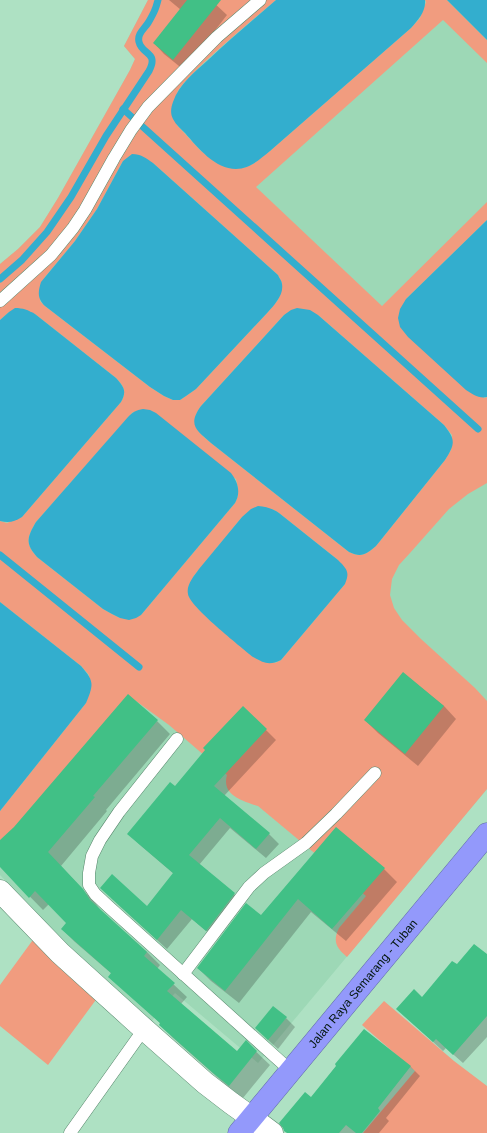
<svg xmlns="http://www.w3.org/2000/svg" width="487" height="1133" font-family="Helvetica,sans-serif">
<rect width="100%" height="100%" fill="#aee1c3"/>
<!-- built -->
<polygon fill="#9dd8b6" points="148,0 487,0 487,789 258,1063 175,993 151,1022 76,954 30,907 0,875 0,264 18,249 40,227 58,198 130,70 135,59 124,46"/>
<!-- green -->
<g fill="#f19c7f" fill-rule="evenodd">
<path d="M148 0H276C260 14 180 79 177 94 175 102 177 116 177 125L200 150 215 162 243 168 253 164 270 151 411 28 420 18 426 2 425 0H447L487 40V63L443 20 256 187 382 306 487 202V220L406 299 484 398 487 397V483L468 494 449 509 410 553 399 565 392 579 390 595 394 608 402 620 421 639 475 688 487 701V789L347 957C337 948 332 942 339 928L366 896 258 806C243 801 221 795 227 775L169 725 136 701 0 859V811L86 703 89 675 81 666 0 602V521L7 523 22 517 121 402C127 392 124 386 116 378L35 314 9 312 0 320V264L18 249 40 227 58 198 130 70 135 59 124 46ZM123 161 153 163 278 275 282 283 278 300 268 312 196 389 186 396 180 400H173L164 396 150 387 45 306 40 301 45 277 75 241 97 209ZM284 315H318L444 425 452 435 451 450 445 460 376 546C366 554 362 558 349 552L211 443C198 432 188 424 201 406ZM133 412 236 479C238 489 240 494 235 503L141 615 120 618 112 614 103 609 37 557C25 544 27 537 36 522ZM272 509 279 513 338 560 345 584 281 660 275 663 193 577 242 517Z"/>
<polygon points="35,937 98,997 48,1065 0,1026 0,985"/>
<polygon points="384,1001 454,1061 487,1086 487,1133 363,1133 415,1071 362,1025"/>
</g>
<!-- water -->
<g fill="#33aece">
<path d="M276 0H425C426 12 418 20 411 28L270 151C260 159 250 169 236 169 215 169 198 148 185 133 181 129 176 125 173 119 170 114 171 107 173 102 179 84 195 72 208 60 230 39 253 20 276 0Z"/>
<polygon points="447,0 487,0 487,40"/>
<path d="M132 154C141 154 146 158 153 163L278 275C279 278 282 281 282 284 284 295 274 305 268 312L196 389 186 396 180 400H173L164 396 150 387 45 306C37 298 38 292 41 282L75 241 97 209 123 161Z"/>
<path d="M487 220V397C479 399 472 394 466 390L408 337 400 327 398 318 400 309 406 299Z"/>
<path d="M15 308C23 308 28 310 35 314L116 378C124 387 127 391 121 402L22 517C14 522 9 523 0 521V320L9 312Z"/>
<path d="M297 308 310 310 318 315 444 425C456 440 455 444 445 460L376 546C366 554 362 558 349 552L211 443C197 431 187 425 201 406L284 315 291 310Z"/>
<path d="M143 409 150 410 156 413 231 473C238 482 241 493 235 503L141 615 136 618 129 620 120 618 112 614 103 609 37 557C25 544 27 537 36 522L128 417C133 412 136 410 143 409Z"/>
<path d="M258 506C266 507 272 508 279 513L338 560C347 569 350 572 345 584L281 660C269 666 264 663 253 657 241 647 189 606 188 594 186 585 194 576 199 569L242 517 251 509Z"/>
<path d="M0 602 81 666C94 681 94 684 86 703L0 811Z"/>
</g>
<!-- shadow -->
<g fill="#0003">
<polygon points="169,0 211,0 227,15 184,70 164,54 154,43 181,10"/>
<polygon points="403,673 444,706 456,719 418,766 378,733 365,720"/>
<polygon points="243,707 276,740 224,796 269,834 279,844 266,858 230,828 199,865 234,894 244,904 217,940 192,919 167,949 111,898 147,907 174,874 139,844 129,834 175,787"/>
<polygon points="157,721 170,734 106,810 107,811 61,866 96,904 101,911 147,952 160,965 157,969 187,997 181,1004 237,1052 246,1042 270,1065 243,1098 227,1086 173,1038 160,1025 161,1024 110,977 112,974 75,942 62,929 67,923 49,904 43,910 0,866 0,841"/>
<polygon points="336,828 384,869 397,882 346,941 311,912 239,1003 211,981 198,968 261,916"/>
<polygon points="487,956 487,1037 463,1063 446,1048 443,1051 407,1018 422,998 457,966"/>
<polygon points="286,1018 295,1027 278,1049 266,1038"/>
<polygon points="364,1030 411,1067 420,1076 386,1118 389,1121 379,1133 288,1133 311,1099"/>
</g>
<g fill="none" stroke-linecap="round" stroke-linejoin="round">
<!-- stream -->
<g stroke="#33aece" stroke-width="7">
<polyline points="123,109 478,429"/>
<path d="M0 279 22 260 47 232 71 197 106 136 149 71C159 52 142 55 139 42 137 34 144 29 148 23 150 20 152 16 154 12 156 8 157 4 158 0"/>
<polyline points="0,555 139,667"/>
</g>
</g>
<!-- building -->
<g fill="#41c086">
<polygon points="187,0 221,0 173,60 153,43"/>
<polygon points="403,672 444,706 405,754 364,720"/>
<polygon points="128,694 158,720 93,796 95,797 48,852 83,889 90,900 147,952 144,956 175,983 167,991 237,1051 246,1040 257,1051 229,1086 213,1073 159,1025 160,1023 108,977 111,973 61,929 66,923 35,891 29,898 0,867 0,840 14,827"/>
<polygon points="243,706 267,729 214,786 270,833 256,849 220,818 189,855 235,893 206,931 181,910 157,940 100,888 112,874 147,906 173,873 127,834 170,782 175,786 205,750 203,748"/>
<polygon points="336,827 385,868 332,929 298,899 225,991 197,968 246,903 261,915"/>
<polygon points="474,944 487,954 487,1016 453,1055 436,1039 433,1042 396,1009 414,989 422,997 452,961 457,964"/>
<polygon points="273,1006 287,1017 268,1040 255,1028"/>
<polygon points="364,1029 411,1066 378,1108 380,1111 362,1133 356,1133 346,1125 339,1133 287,1133 284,1131 283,1128 279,1123 305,1092 311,1097 336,1066 335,1064"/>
</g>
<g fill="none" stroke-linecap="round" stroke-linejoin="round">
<!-- lane casing -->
<g stroke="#57876c" stroke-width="13">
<g id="lane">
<polyline points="0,301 51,255 73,228 85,210 114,158 131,130 148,107 217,37 260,0"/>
<polyline points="177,739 119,812 100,840 92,856 89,873 89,885 95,894 109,907 291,1071"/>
<polyline points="183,974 249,887 264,873 306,843 336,814 375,773"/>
<polyline points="70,1133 144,1029"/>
</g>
</g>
<!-- street casing -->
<g stroke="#57876c" stroke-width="23">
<polyline id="street" points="0,891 60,953 135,1021 205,1083 231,1103 252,1118"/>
</g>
<!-- secondary casing -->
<g stroke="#57876c" stroke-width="23">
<polyline id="secondary" points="252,1118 272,1133"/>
</g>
<!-- highway casing -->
<g stroke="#616ba7" stroke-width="23">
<g id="highway">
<path id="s1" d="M239 1133 487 834"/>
</g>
</g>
<!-- lane -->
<use href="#lane" stroke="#fff" stroke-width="12"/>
<!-- street -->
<use href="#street" stroke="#fff" stroke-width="22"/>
<!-- secondary -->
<use href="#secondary" stroke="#fff" stroke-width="22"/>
<!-- highway -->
<use href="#highway" stroke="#9399fb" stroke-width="22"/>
</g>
<g text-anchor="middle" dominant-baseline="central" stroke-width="3" stroke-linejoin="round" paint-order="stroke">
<!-- street labels -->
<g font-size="12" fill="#03160c" stroke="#e1fbec">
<text stroke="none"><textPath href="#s1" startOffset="194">Jalan Raya Semarang - Tuban</textPath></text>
</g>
</g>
</svg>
